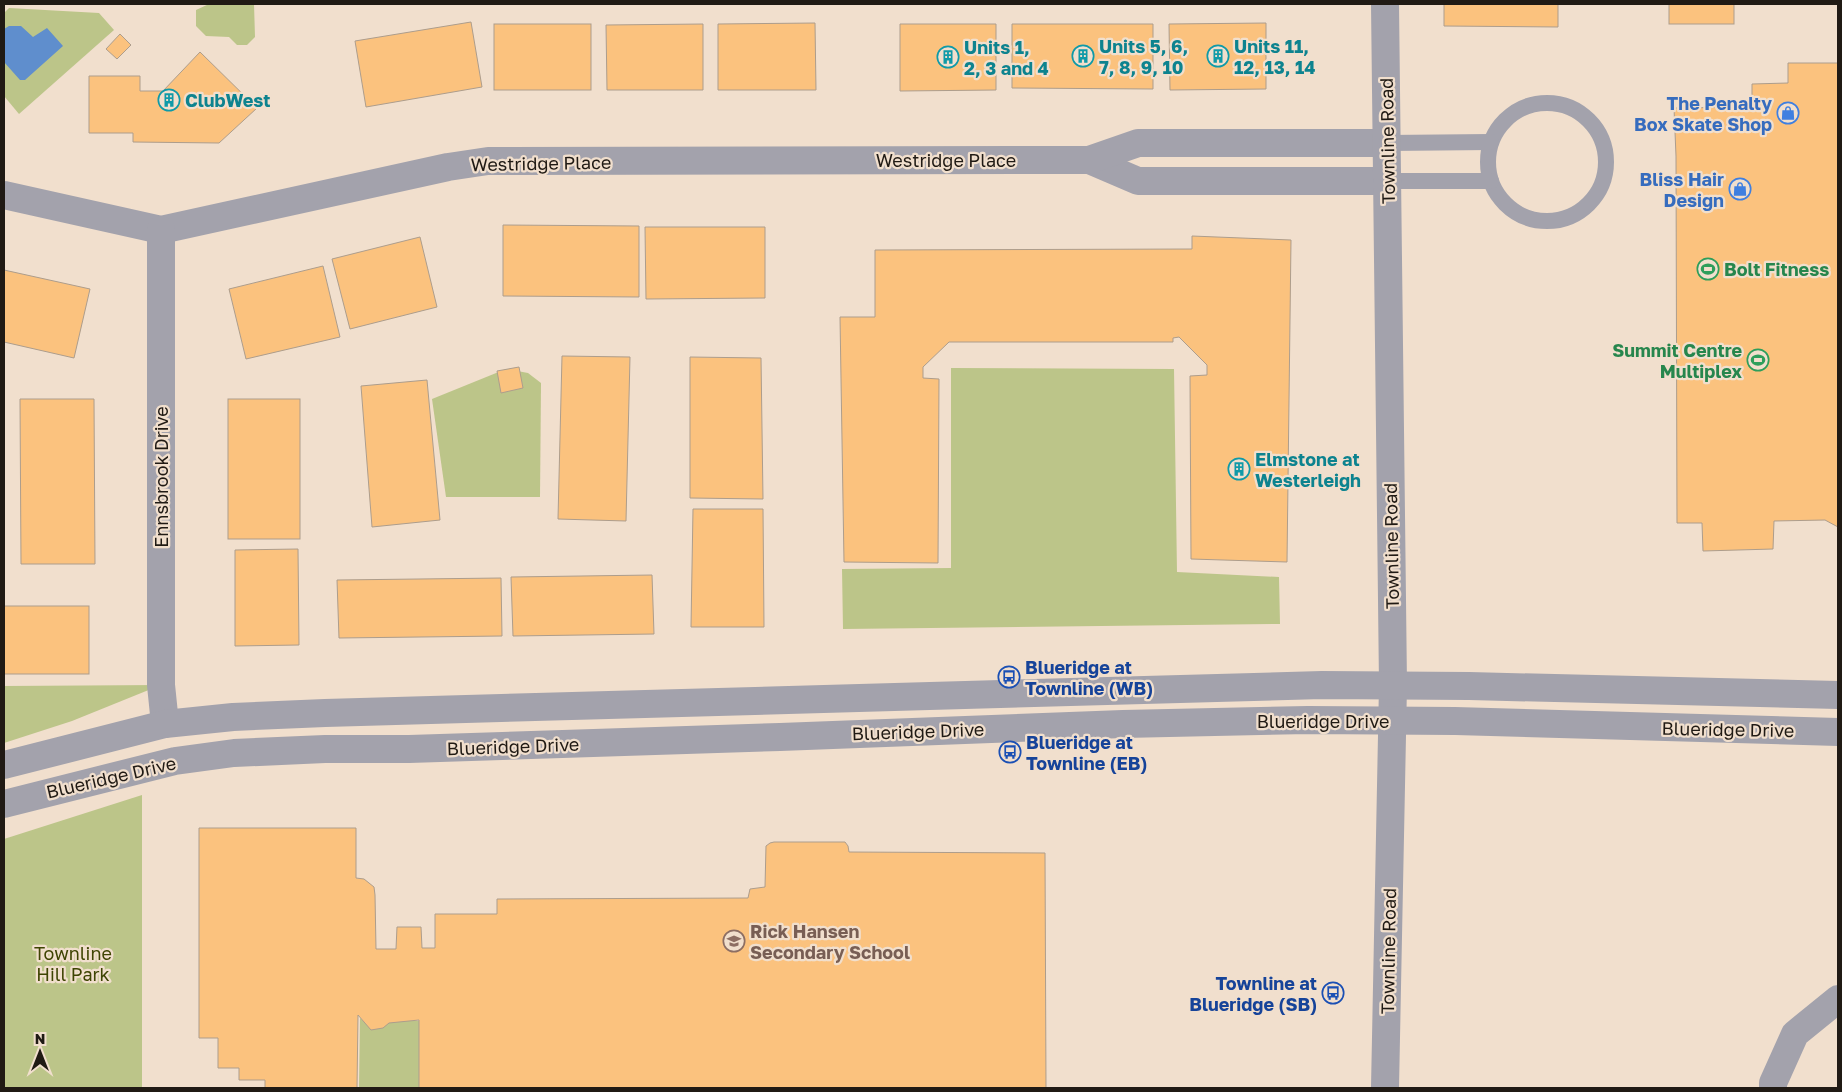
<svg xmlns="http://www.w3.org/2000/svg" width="1842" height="1092" font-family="'Golos Text',sans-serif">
<rect width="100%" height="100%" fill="#f1dfcd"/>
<!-- green -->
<g fill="#bcc589">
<polygon points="209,4 254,4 255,37 247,45 237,45 229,37 206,36 196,26 196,10"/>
<polygon points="9,8 99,13 114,30 19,114 4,96 4,13"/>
<polygon points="951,368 1174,369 1177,572 1279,577 1280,624 843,629 842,569 951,568"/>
<polygon points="506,369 528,373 541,383 540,497 446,497 432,399"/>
<polygon points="161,685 72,721 4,743 4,686"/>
<polygon points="142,795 142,1088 4,1088 4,839"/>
<path d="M360 1018C381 1035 373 1026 394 1021 403 1020 414 1021 422 1021L423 1088H359Z"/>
</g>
<!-- water -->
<polygon fill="#5f8ecd" points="9,26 21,26 33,37 47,28 63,46 25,80 20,80 4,62 4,29"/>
<!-- building -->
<g fill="#fbc27e" stroke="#ad9d8c">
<polygon points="1444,4 1558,4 1558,27 1444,26"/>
<rect x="1669" y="4" width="65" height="20"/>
<polygon points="471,22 482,87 366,107 355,41"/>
<polygon points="815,23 816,90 718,90 718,24"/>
<polygon points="1266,23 1266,89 1170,90 1169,24"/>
<rect x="494" y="24" width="97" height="66"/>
<polygon points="703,24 703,90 607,90 606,25"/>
<polygon points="900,24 996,24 996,90 900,91"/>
<polygon points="1012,24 1153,24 1153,89 1012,88"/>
<polygon points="120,34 131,45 117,59 106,49"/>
<polygon points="200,52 257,108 219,143 133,142 133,133 89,133 89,76 140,76 140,91 163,91"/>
<polygon points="1788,63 1838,63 1838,527 1825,520 1774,521 1773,549 1703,551 1702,523 1677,523 1676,156 1674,108 1752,107 1752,84 1788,83"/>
<polygon points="503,225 639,226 639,297 503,296"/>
<polygon points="645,227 765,227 765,298 646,299"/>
<polygon points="1192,236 1291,240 1287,562 1191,559 1190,376 1207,375 1207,365 1179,337 1173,338 1173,342 949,342 923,367 923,378 939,379 938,563 844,562 840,317 875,317 875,250 1192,249"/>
<polygon points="420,237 437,307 350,329 332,259"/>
<polygon points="323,266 340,337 246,359 229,289"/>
<polygon points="4,270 90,289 74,358 4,342"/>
<polygon points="562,356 630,357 626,521 558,519"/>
<polygon points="690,357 761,358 763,499 690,498"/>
<polygon points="519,367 523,388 501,393 497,371"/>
<polygon points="427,380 440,520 372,527 361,386"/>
<polygon points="20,399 94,399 95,564 21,564"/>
<rect x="228" y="399" width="72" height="140"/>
<polygon points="693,509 763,509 764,627 691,627"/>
<polygon points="298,549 299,645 235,646 235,550"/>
<polygon points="652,575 654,634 513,636 511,577"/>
<polygon points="501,578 502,636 339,638 337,580"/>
<rect x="4" y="606" width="85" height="68"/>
<polygon points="199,828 356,828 356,878 364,879 374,887 375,895 376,949 396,949 397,927 421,927 422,948 435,948 435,914 497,914 497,899 748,898 750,889 765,887 766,846 770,843 774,842 845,842 848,846 849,852 1045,853 1046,1088 419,1088 419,1020 389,1023 383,1028 371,1030 358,1015 357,1088 265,1088 265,1080 239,1080 239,1068 218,1068 218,1038 199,1038"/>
</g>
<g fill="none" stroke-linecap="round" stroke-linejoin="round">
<!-- service -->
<g stroke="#a3a2ac" stroke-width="16">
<circle cx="1547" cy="162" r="59"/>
<polyline points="1387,143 1491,142"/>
<polyline points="1387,181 1491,181"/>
</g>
<!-- minor -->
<g stroke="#a3a2ac" stroke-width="28">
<polyline points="1089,160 1138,181 1387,181"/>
<polyline points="4,195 161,230 448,167 488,161 1089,160 1138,143 1387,143"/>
<polyline points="161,230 161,685 165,724"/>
<polyline points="1773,1088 1773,1083 1795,1034 1838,999"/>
</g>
<!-- tertiary -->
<g stroke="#a3a2ac" stroke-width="28">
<polyline points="1385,4 1393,685 1385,1088"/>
<polyline points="4,765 165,724 233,717 325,713 1322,685 1469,686 1838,695"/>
<polyline points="4,804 175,761 234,753 325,749 409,749 780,737 1123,724 1308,720 1455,721 1838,732"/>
</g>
</g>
<!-- icons -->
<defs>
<g id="building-ring" transform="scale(1.125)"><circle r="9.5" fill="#f1dfcd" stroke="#0f9aa8" stroke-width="1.5"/><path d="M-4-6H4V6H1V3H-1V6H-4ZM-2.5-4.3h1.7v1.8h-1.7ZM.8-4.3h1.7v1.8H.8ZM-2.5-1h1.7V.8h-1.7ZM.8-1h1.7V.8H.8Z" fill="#0f9aa8"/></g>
<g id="shop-ring" transform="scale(1.125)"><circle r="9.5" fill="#f1dfcd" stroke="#3f7fe0" stroke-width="1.5"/><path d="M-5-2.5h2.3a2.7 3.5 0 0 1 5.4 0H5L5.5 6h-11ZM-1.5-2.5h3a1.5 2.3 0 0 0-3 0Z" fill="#3f7fe0"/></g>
<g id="stadium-ring" transform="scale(1.125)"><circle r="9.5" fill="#f1dfcd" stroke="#2e9e5b" stroke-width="1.5"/><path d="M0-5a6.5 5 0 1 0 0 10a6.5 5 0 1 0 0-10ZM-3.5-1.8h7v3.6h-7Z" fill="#2e9e5b"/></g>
<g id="bus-ring" transform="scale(1.125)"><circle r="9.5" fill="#f1dfcd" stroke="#1a4fb4" stroke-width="1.5"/><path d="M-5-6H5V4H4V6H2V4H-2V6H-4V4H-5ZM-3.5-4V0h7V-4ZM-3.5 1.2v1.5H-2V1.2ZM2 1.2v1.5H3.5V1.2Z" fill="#1a4fb4"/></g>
<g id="school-ring" transform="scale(1.125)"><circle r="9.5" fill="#f1dfcd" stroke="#8d6e63" stroke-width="1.5"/><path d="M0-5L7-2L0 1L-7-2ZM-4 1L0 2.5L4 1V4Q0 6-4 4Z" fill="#8d6e63"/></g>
</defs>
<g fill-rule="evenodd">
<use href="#building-ring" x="1083" y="56"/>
<use href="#building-ring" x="1218" y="56"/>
<use href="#building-ring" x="948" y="57"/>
<use href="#building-ring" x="169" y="100"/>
<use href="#shop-ring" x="1788" y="113"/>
<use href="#shop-ring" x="1740" y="189"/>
<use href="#stadium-ring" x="1708" y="269"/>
<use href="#stadium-ring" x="1758" y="360"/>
<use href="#building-ring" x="1239" y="469"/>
<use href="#bus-ring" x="1009" y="677"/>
<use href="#bus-ring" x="1010" y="752"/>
<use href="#school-ring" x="734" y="941"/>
<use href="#bus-ring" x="1333" y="993"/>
</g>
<g text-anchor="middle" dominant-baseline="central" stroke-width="4.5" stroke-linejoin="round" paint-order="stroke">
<!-- culture labels -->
<g font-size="18" font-weight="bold" fill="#0d838f" stroke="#f1dfcd" text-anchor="start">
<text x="1099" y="46">Units 5, 6,<tspan x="1099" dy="21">7, 8, 9, 10</tspan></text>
<text x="1234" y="46">Units 11,<tspan x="1234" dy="21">12, 13, 14</tspan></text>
<text x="964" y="47">Units 1,<tspan x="964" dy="21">2, 3 and 4</tspan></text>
<text x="185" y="100">ClubWest</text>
<text x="1255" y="459">Elmstone at<tspan x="1255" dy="21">Westerleigh</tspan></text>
</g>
<!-- shop labels -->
<g font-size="18" font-weight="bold" fill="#366cbe" stroke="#f1dfcd" text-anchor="end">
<text x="1772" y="103">The Penalty<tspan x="1772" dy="21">Box Skate Shop</tspan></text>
<text x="1724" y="179">Bliss Hair<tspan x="1724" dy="21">Design</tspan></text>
</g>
<!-- street labels -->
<g font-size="18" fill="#201a14" stroke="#f1dfcd">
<text transform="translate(1387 141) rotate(-91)">Townline Road</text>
<text x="946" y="160">Westridge Place</text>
<text transform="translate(541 163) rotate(-1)">Westridge Place</text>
<text transform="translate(161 477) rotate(-90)">Ennsbrook Drive</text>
<text transform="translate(1391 546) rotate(-91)">Townline Road</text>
<text x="1323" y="721">Blueridge Drive</text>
<text transform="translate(1728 729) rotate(1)">Blueridge Drive</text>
<text transform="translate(918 731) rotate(-2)">Blueridge Drive</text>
<text transform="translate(513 746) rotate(-2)">Blueridge Drive</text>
<text transform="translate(111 777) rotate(-13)">Blueridge Drive</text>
<text transform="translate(1388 951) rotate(-89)">Townline Road</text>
</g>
<!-- leisure labels -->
<g font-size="18" font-weight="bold" fill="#27864d" stroke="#f1dfcd" text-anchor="start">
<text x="1724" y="269">Bolt Fitness</text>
<text x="1742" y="350" text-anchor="end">Summit Centre<tspan x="1742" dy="21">Multiplex</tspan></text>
</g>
<!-- transit labels -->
<g font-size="18" font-weight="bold" fill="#164399" stroke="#f1dfcd" text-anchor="start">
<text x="1025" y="667">Blueridge at<tspan x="1025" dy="21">Townline (WB)</tspan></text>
<text x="1026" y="742">Blueridge at<tspan x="1026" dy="21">Townline (EB)</tspan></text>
<text x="1317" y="983" text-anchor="end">Townline at<tspan x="1317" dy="21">Blueridge (SB)</tspan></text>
</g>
<!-- education labels -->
<g font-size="18" font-weight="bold" fill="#785e54" stroke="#f1dfcd" text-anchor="start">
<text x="750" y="931">Rick Hansen<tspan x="750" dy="21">Secondary School</tspan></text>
</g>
<!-- park labels -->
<g font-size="18" fill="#3e4402" stroke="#f1dfcd">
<text x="73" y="953">Townline<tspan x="73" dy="21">Hill Park</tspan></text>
</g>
</g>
<!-- border -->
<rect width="1842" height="1092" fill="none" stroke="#201a14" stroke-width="10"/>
<!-- north arrow -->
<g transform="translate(40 1052)" stroke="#f1dfcd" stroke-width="4" paint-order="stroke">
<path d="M0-4L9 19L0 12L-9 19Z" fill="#201a14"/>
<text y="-8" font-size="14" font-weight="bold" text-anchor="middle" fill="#201a14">N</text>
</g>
</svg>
